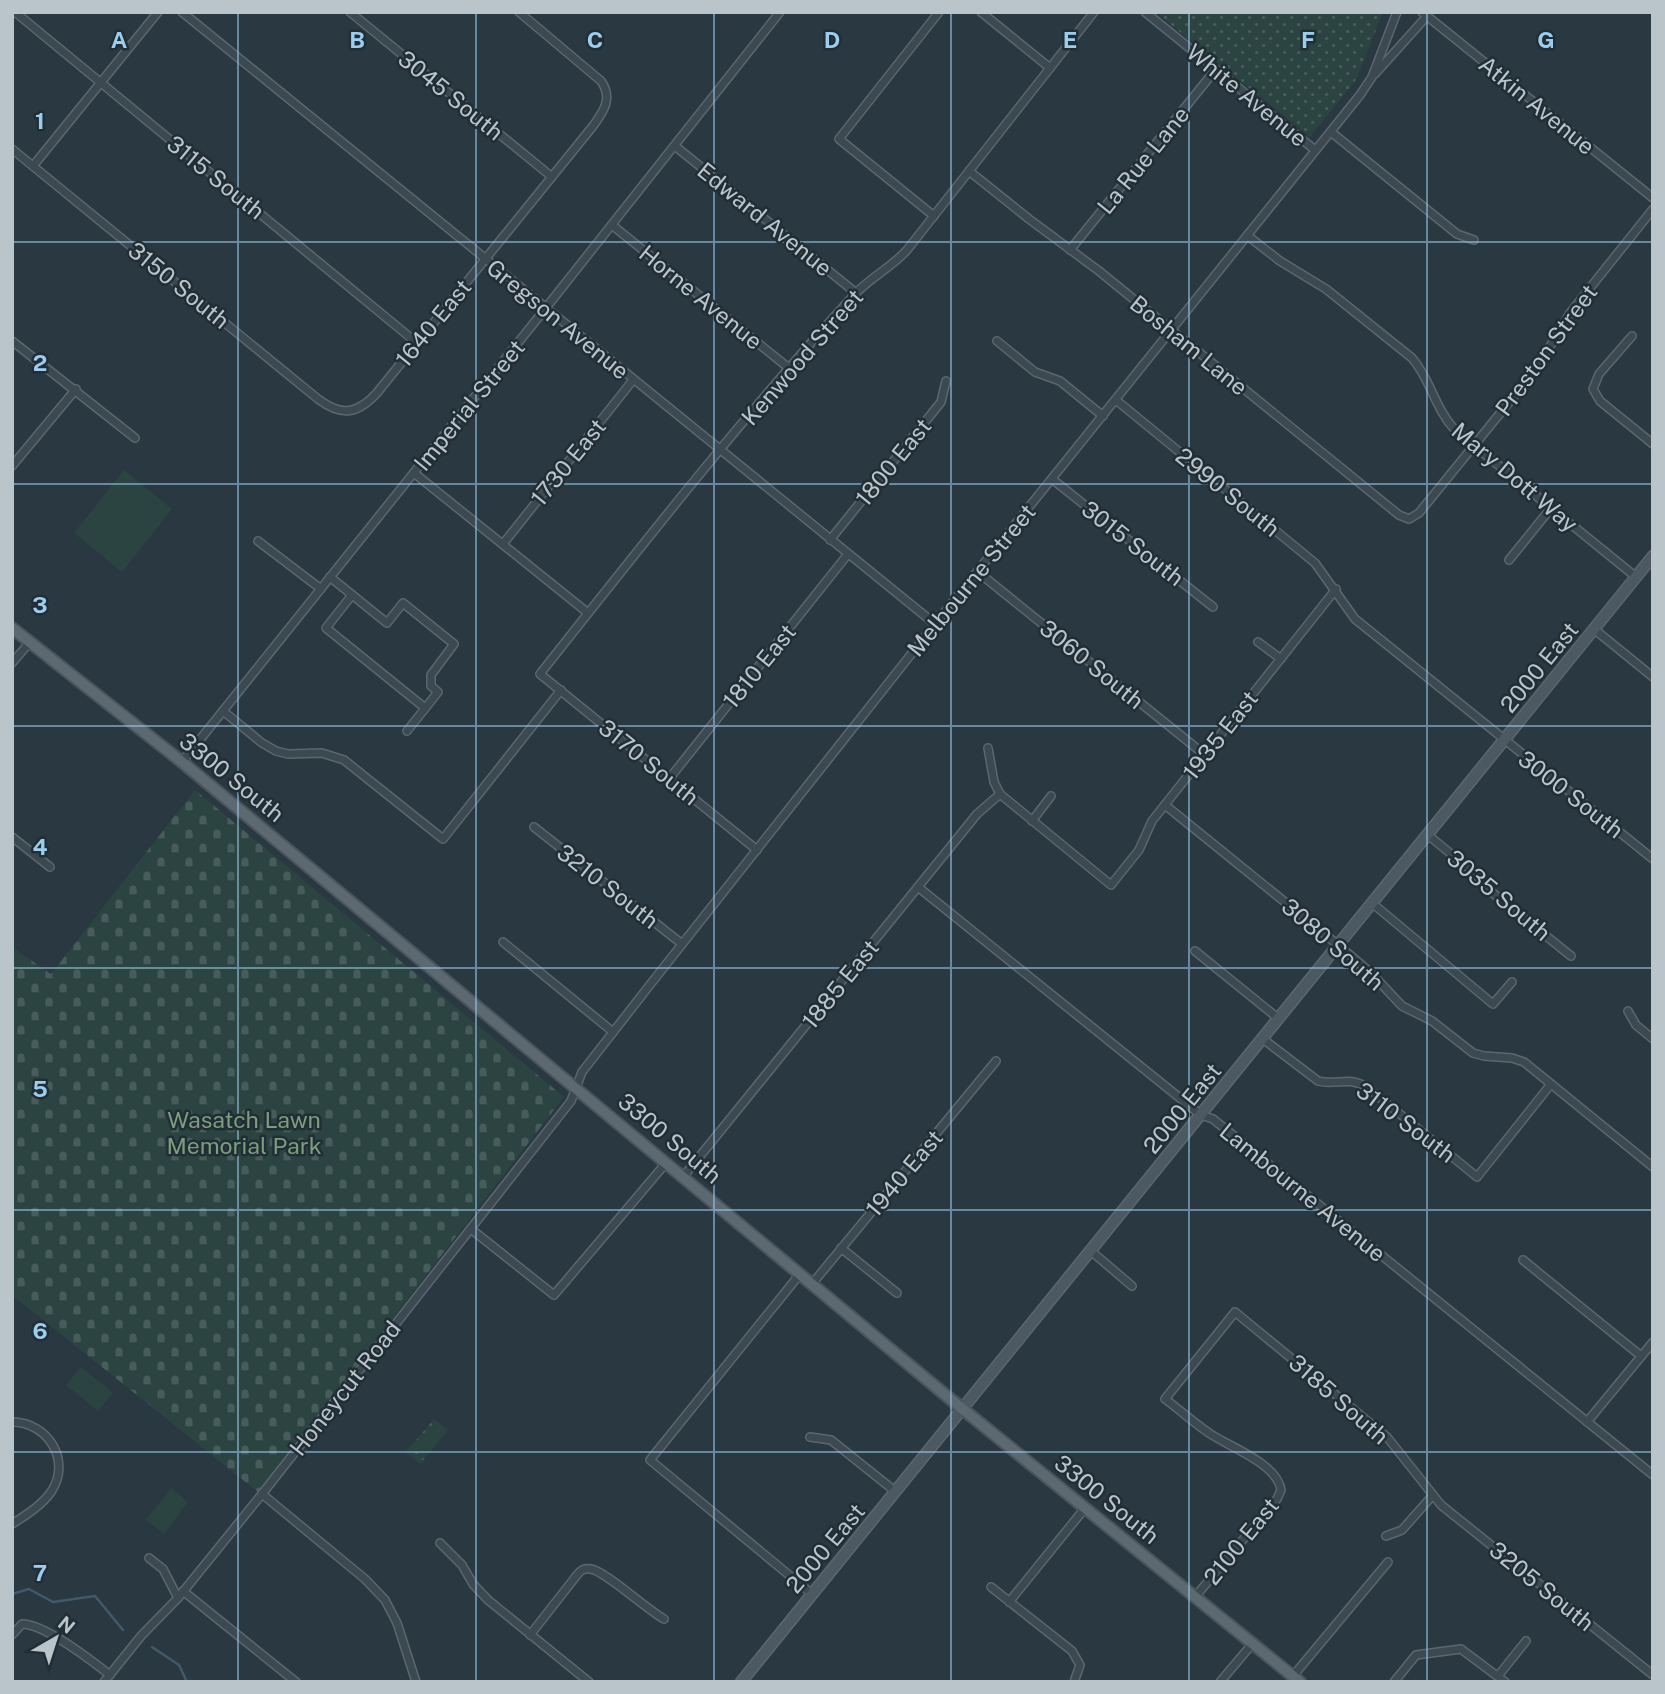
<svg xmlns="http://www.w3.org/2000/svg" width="1665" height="1694" font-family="'Public Sans',sans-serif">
<defs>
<pattern id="green-dots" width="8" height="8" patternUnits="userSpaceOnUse" patternTransform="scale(1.75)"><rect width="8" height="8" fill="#2c4441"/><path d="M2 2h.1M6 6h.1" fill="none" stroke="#485d5b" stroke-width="1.8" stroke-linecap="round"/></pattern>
<pattern id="cemetery-stones" width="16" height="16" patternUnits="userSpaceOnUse" patternTransform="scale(1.75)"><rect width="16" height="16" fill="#2c4441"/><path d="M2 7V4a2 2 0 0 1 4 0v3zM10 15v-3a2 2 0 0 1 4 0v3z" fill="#485d5b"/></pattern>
</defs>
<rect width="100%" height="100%" fill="#2a3841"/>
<!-- green -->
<g fill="url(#green-dots)">
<polygon points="1163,12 1383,12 1356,80 1310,137 1160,16"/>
<polygon points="434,1419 448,1430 420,1464 406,1452"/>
</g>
<!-- cemetery -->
<polygon fill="url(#cemetery-stones)" points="195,790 564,1097 258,1492 12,1295 12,947 51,974"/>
<!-- pitch -->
<g fill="#2c4441">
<polygon points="124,470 172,509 122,572 74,533"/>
<polygon points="81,1367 113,1393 98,1411 66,1385"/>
<polygon points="432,1426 442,1434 423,1457 413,1449"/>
<polygon points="171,1488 188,1502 164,1534 146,1520"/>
</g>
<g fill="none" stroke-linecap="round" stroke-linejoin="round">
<!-- stream -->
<g stroke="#415968" stroke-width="2.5">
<polyline points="12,1594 29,1589 53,1602 95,1596 123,1630"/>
<polyline points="152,1647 179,1665 187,1682"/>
</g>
<!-- street casing -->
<g stroke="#5b676e" stroke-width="10">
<g id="street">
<polyline points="15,12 417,343"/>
<polyline points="182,12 935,624"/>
<polyline points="350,12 552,177"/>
<polyline points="981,12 1050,68"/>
<polyline points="1145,12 1315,150"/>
<polyline points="1422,12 1653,198"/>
<polyline points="1375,74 1427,16"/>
<polyline points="1331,132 1457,234 1474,240"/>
<polyline points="675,146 856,293"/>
<path d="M12 149 318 399C341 416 356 415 376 394L593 126C604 111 613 98 601 81L519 12"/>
<polyline points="33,166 158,12"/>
<polyline points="969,171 1029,219 1099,271 1399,515 1409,519 1419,513 1537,368 1570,313 1653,209"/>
<polyline points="934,216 839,139 939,12"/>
<polyline points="612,225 790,369"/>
<path d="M1248 236 1280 261 1326 289 1412 358C1431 380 1434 407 1455 430L1636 577"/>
<polyline points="1070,250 1216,69"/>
<polyline points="1632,336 1599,374 1593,389 1600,401 1653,444"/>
<polyline points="12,341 135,438"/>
<polyline points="997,341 1035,372 1060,381 1103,416"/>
<polyline points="1116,400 1315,563 1355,619 1653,859"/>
<polyline points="12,466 76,389"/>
<polyline points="414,473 588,613"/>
<polyline points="1052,479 1213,607"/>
<polyline points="830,540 941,402 946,381"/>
<polyline points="258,541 321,589"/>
<polyline points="503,544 633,380"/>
<polyline points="1509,560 1551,508"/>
<polyline points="978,572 1205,755"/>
<polyline points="330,577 387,623 403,603 454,644 431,675 431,686 438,692 407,731"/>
<polyline points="352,595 326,628 425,708"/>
<polyline points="1594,629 1653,677"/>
<polyline points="1258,642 1281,659"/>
<polyline points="12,663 30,642"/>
<polyline points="223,711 262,743 276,751 288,754 322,753 344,760 443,839 561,690"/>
<polyline points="988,748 994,782 1000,794 1111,885 1139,850 1152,821 1336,589"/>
<polyline points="182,762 545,309 780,12"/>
<polyline points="669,779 848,554"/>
<polyline points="1165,805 1338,945 1370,972 1402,1006 1432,1021 1473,1053 1484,1056 1512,1058 1524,1062 1653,1167"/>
<polyline points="1032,821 1051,796"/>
<polyline points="534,827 682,944"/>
<polyline points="1428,835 1473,872 1489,890 1571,956"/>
<polyline points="12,837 50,867"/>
<path d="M757 850 540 674C642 545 744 415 855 294 871 277 892 267 907 250L1094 12"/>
<polyline points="918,887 1201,1115 1213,1119 1653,1475"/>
<polyline points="1372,903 1493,1004 1512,982"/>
<polyline points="503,942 613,1032"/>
<polyline points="1195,951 1279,1019"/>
<polyline points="1628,1011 1636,1025 1653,1039"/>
<path d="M1263 1039 1318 1081C1338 1086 1348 1075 1368 1088L1477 1177 1551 1084"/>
<polyline points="683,1177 977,814 1000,794"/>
<polyline points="471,1229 554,1295 666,1163"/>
<polyline points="841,1248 897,1293"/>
<polyline points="1091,1251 1132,1286"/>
<polyline points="1523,1260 1641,1356"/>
<polyline points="800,1274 650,1460 812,1594"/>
<polyline points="812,1284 996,1061"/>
<path d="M12 1422C48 1422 72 1461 51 1492 41 1506 26 1515 12 1524"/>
<polyline points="1587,1422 1653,1342"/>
<polyline points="810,1437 831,1440 896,1492"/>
<polyline points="262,1494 365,1579 385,1600 397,1623 416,1682"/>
<polyline points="1386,1536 1402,1530 1433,1495"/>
<polyline points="440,1543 462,1565 473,1584 488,1600 589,1682"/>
<polyline points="149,1558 163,1569 178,1598"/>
<polyline points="991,1587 1072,1651 1080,1665 1074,1682"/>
<polyline points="183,1591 296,1682"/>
<path d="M1195 1597 1277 1499 1281 1490C1277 1463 1229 1447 1209 1433 1194 1423 1180 1410 1165 1399L1235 1312 1387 1437 1441 1505 1653 1675"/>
<polyline points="1009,1602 1085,1508"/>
<path d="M12 1635 22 1624C45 1624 92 1661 110 1675"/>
<path d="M530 1635 577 1575C581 1570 584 1568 591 1569 605 1571 646 1609 664 1619"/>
<polyline points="1293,1676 1388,1562"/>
<polyline points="1498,1676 1526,1641"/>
<polyline points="104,1682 141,1636 178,1598 262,1494 571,1101 582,1072 649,986 935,624 1360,95 1372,77 1397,12"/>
<polyline points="1220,1682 1253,1643"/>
<polyline points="1394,1682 1416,1655 1461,1649 1505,1682"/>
</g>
</g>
<!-- secondary casing -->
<g stroke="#5b676e" stroke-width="13">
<polyline id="secondary" points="741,1682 1653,556"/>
</g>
<!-- primary casing -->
<g stroke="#4a555d" stroke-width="14">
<polyline id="primary" points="12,628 182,762 954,1402 1300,1682"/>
</g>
<!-- street -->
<use href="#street" stroke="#3d4951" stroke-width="7"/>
<!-- secondary -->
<use href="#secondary" stroke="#4c5963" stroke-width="10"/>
<!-- primary -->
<use href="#primary" stroke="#5c6970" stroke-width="10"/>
</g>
<!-- grid -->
<path fill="none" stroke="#9bcdef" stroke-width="2" stroke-opacity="0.55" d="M238 12V1682M476 12V1682M714 12V1682M951 12V1682M1189 12V1682M1427 12V1682M12 242H1653M12 484H1653M12 726H1653M12 968H1653M12 1210H1653M12 1452H1653"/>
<g text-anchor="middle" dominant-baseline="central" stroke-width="5" stroke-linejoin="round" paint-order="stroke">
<!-- street labels -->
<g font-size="23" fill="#bac4cb" stroke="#222e36">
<text transform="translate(451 95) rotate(39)">3045 South</text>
<text transform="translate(1247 95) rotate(39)">White Avenue</text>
<text transform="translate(1537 105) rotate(39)">Atkin Avenue</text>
<text transform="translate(1143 160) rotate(-51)">La Rue Lane</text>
<text transform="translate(216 177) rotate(39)">3115 South</text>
<text transform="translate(765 219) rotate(39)">Edward Avenue</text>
<text transform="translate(179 285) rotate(39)">3150 South</text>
<text transform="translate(701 297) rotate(39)">Horne Avenue</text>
<text transform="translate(558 319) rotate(39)">Gregson Avenue</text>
<text transform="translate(433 323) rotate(-51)">1640 East</text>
<text transform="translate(1189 345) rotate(39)">Bosham Lane</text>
<text transform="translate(1546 350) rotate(-54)">Preston Street</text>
<text transform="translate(802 357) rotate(-49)">Kenwood Street</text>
<text transform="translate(469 405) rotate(-51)">Imperial Street</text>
<text transform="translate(568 462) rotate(-51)">1730 East</text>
<text transform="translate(893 462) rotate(-51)">1800 East</text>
<text transform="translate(1515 477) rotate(40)">Mary Dott Way</text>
<text transform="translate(1228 492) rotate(39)">2990 South</text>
<text transform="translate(1133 543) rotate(38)">3015 South</text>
<text transform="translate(971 580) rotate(-51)">Melbourne Street</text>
<text transform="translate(1092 664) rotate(39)">3060 South</text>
<text transform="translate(759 666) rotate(-51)">1810 East</text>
<text transform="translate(1539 667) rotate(-51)">2000 East</text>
<text transform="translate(1220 735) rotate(-52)">1935 East</text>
<text transform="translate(649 762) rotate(39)">3170 South</text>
<text transform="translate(232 777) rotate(39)">3300 South</text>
<text transform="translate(1571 794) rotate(38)">3000 South</text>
<text transform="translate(608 886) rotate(38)">3210 South</text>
<text transform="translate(1499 895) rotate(40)">3035 South</text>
<text transform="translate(1333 944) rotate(41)">3080 South</text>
<text transform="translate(840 984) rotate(-51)">1885 East</text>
<text transform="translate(1182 1108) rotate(-51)">2000 East</text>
<text transform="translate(1406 1122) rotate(37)">3110 South</text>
<text transform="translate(670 1138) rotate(40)">3300 South</text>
<text transform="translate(904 1173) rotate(-50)">1940 East</text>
<text transform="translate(1303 1192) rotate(39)">Lambourne Avenue</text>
<text transform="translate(345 1388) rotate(-52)">Honeycut Road</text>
<text transform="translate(1339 1399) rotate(41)">3185 South</text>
<text transform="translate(1107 1499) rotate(39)">3300 South</text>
<text transform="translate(1241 1541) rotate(-51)">2100 East</text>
<text transform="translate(825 1548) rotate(-50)">2000 East</text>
<text transform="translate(1542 1586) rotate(39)">3205 South</text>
</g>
<!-- park labels -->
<g font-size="23" fill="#7b9e7c" stroke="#222e36">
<text x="244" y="1119">Wasatch Lawn<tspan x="244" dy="26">Memorial Park</tspan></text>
</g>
</g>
<g font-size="23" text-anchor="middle" font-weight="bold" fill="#9bcdef" stroke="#222e36" stroke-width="5" stroke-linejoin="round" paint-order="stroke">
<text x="119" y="48">A</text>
<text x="357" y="48">B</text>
<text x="595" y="48">C</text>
<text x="832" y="48">D</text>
<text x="1070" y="48">E</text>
<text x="1308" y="48">F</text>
<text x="1546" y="48">G</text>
<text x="40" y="129">1</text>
<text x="40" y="371">2</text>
<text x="40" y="613">3</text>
<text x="40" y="855">4</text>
<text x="40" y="1097">5</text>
<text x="40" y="1339">6</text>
<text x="40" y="1581">7</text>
</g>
<!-- border -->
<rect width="1665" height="1694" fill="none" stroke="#bac4cb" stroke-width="28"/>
<!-- north arrow -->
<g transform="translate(56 1638) rotate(39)" stroke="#222e36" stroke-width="5" paint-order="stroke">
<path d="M0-5L12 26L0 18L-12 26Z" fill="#bac4cb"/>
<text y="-10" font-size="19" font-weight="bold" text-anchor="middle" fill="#bac4cb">N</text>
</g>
</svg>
